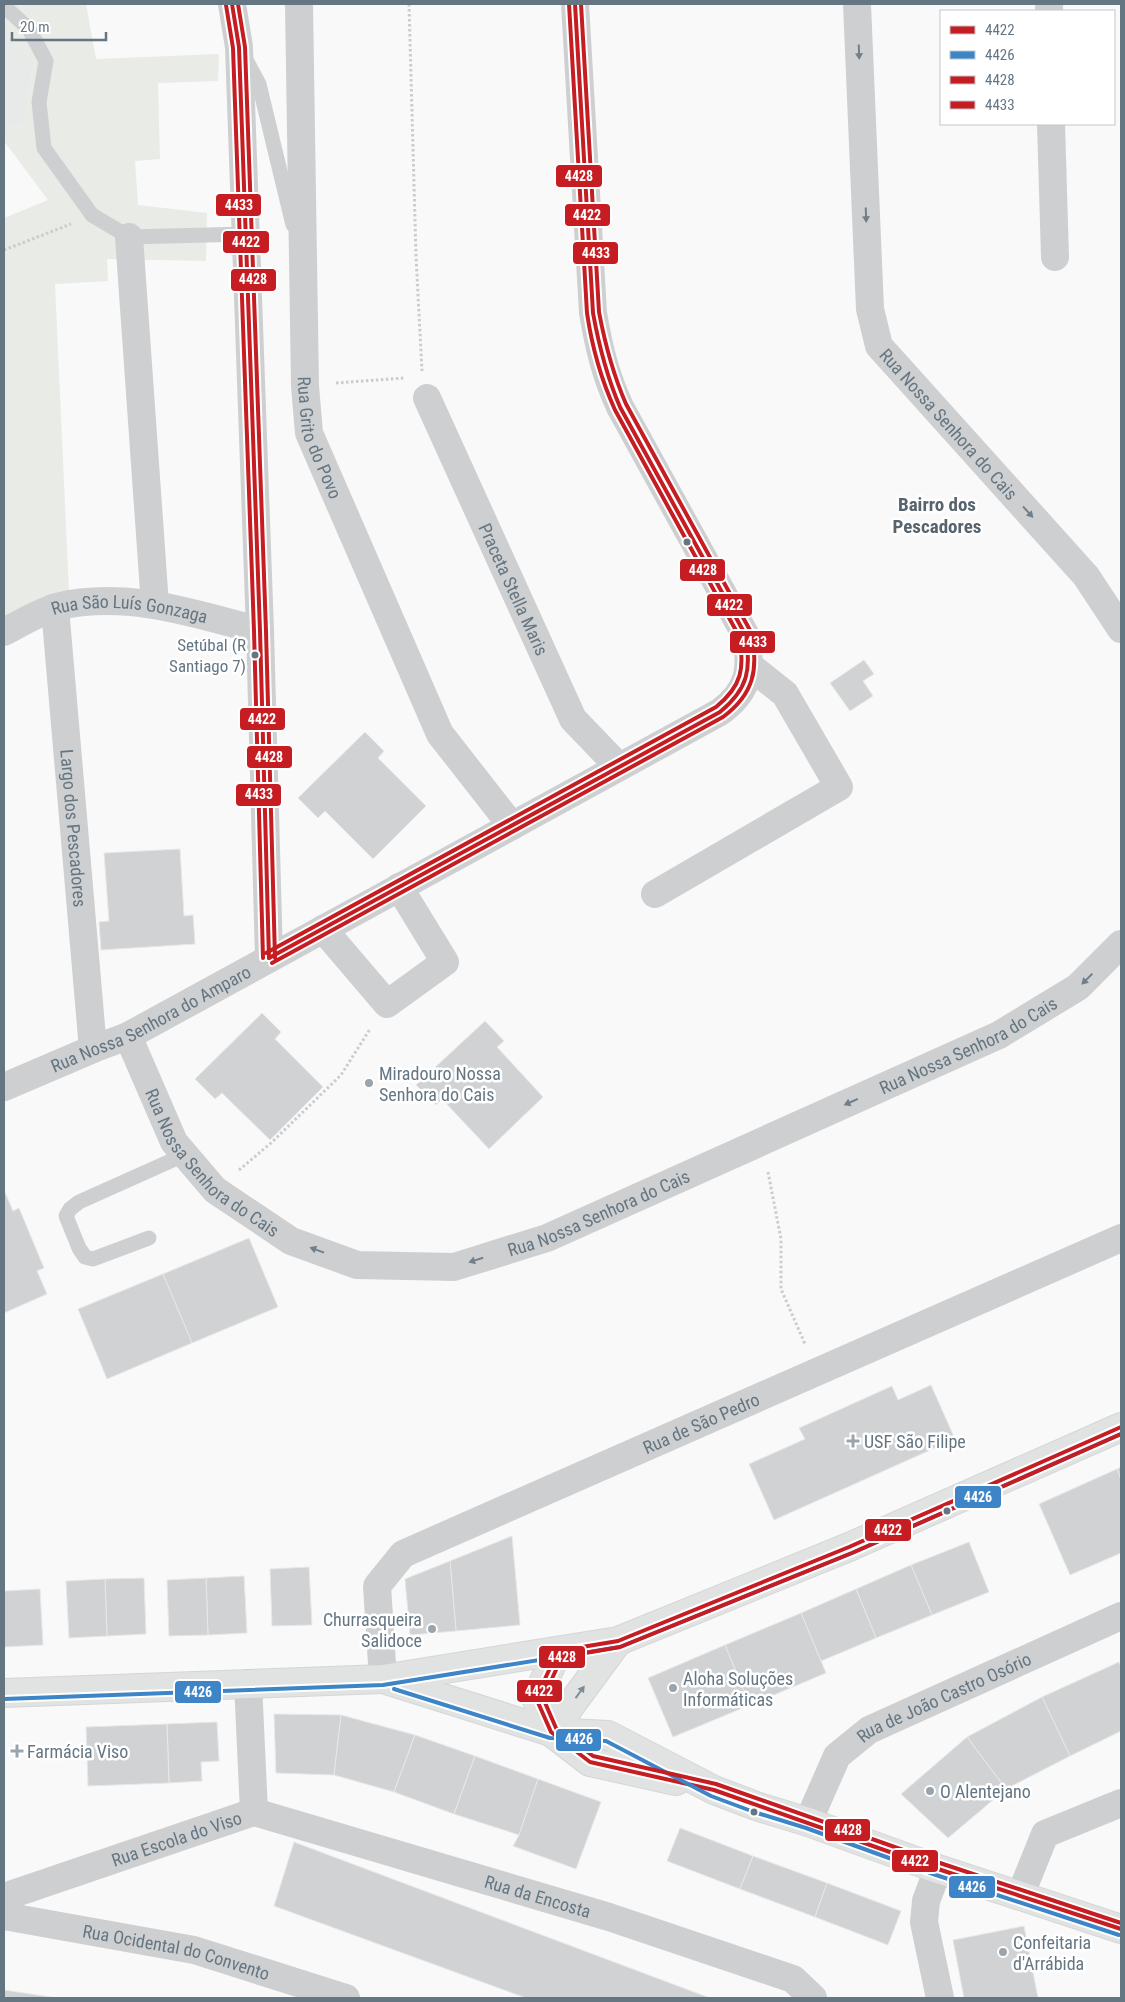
<svg xmlns="http://www.w3.org/2000/svg" width="1125" height="2002" font-family="'Roboto Condensed',sans-serif">
<rect width="100%" height="100%" fill="#f9f9f9"/>
<!-- built -->
<polygon fill="#e8e9e9" points="4,33 34,62 24,123 4,127"/>
<!-- green -->
<polygon fill="#e8ebe6" points="4,4 86,4 96,59 219,54 218,81 158,83 160,159 135,161 138,205 207,213 206,261 107,259 108,281 55,284 69,593 4,620 4,218 48,200 4,141 4,127 24,122 34,62 4,33"/>
<!-- building -->
<g fill="#d0d2d3" stroke="#e8e8e8">
<polygon points="864,660 874,674 863,681 873,696 850,711 830,683"/>
<polygon points="365,732 384,751 378,758 426,806 373,859 325,811 318,818 298,798"/>
<polygon points="180,849 184,916 193,915 195,944 101,950 99,922 109,921 104,853"/>
<polygon points="262,1013 281,1032 275,1039 323,1087 270,1140 222,1093 215,1099 195,1079"/>
<polygon points="485,1021 504,1041 497,1047 543,1097 489,1149 442,1099 436,1105 416,1085"/>
<polygon points="4,1190 13,1211 19,1208 44,1268 37,1271 47,1294 4,1313"/>
<polygon points="249,1238 278,1307 192,1343 163,1274"/>
<polygon points="163,1274 192,1343 107,1379 78,1309"/>
<polygon points="931,1385 955,1439 774,1520 749,1464 805,1439 799,1428 892,1386 898,1400"/>
<polygon points="1121,1467 1121,1479 1117,1469"/>
<polygon points="1117,1469 1121,1479 1121,1553 1070,1575 1039,1504"/>
<polygon points="512,1536 520,1625 456,1631 450,1561"/>
<polygon points="969,1542 989,1592 932,1615 911,1565"/>
<polygon points="450,1561 456,1631 410,1635 405,1579"/>
<polygon points="911,1565 932,1615 876,1638 856,1589"/>
<polygon points="309,1567 312,1625 272,1626 270,1569"/>
<polygon points="244,1576 247,1633 208,1635 206,1578"/>
<polygon points="144,1578 146,1634 107,1636 105,1579"/>
<polygon points="206,1578 208,1635 169,1636 167,1580"/>
<polygon points="105,1579 107,1636 69,1638 66,1581"/>
<polygon points="40,1589 43,1645 4,1647 4,1591"/>
<polygon points="856,1589 876,1638 821,1661 801,1613"/>
<polygon points="801,1613 826,1673 750,1705 725,1645"/>
<polygon points="725,1645 750,1705 673,1737 648,1678"/>
<polygon points="1119,1662 1121,1667 1121,1731 1070,1756 1042,1697"/>
<polygon points="1042,1697 1070,1756 1006,1789 967,1737"/>
<polygon points="274,1714 341,1715 334,1775 276,1773"/>
<polygon points="341,1715 415,1735 394,1792 334,1775"/>
<polygon points="217,1722 219,1761 201,1762 202,1781 169,1783 167,1724"/>
<polygon points="167,1724 169,1783 88,1786 86,1727"/>
<polygon points="415,1735 475,1756 454,1814 394,1792"/>
<polygon points="967,1737 1006,1789 948,1838 901,1794"/>
<polygon points="475,1756 538,1779 519,1835 454,1814"/>
<polygon points="538,1779 601,1802 576,1869 513,1846 519,1835"/>
<polygon points="680,1828 753,1856 740,1889 667,1861"/>
<polygon points="294,1842 710,1998 526,1998 274,1906"/>
<polygon points="753,1856 827,1883 815,1917 740,1889"/>
<polygon points="827,1883 901,1911 888,1945 815,1917"/>
<polygon points="1024,1926 1038,1998 964,1998 953,1940"/>
<polygon points="4,1990 57,1998 4,1998"/>
</g>
<g fill="none" stroke-linecap="round" stroke-linejoin="round">
<!-- secondary casing -->
<g stroke="#d5d6d7" stroke-width="30">
<g id="secondary">
<polyline points="558,1651 536,1698 551,1732 590,1762 676,1781"/>
<polyline points="389,1681 551,1732 608,1735 714,1790 756,1806 808,1822 938,1869 1121,1929"/>
<polyline points="4,1693 383,1679 618,1641 849,1547 1121,1427"/>
<polyline points="551,1732 618,1641"/>
</g>
</g>
<!-- path -->
<g stroke="#cbcccd" stroke-width="3" stroke-dasharray="2.5 2.5" stroke-linecap="butt">
<polyline points="409,4 416,256 422,371"/>
<polyline points="4,250 71,224"/>
<polyline points="336,383 404,378"/>
<polyline points="239,1170 271,1143 341,1075 370,1029"/>
<polyline points="768,1172 781,1239 781,1289 805,1344"/>
</g>
<!-- lane -->
<g stroke="#cecfd0" stroke-width="15">
<polyline points="4,6 29,29 46,61 39,102 44,148 92,215 129,237 246,234"/>
<polyline points="244,56 259,84 293,225"/>
<polyline points="149,1238 93,1259 85,1257 79,1248 66,1216 70,1209 79,1202 184,1155"/>
</g>
<!-- street -->
<g stroke="#cecfd0" stroke-width="28">
<polyline points="232,4 239,47 260,631 269,958"/>
<path id="s1" d="M299 4 305 386 309 433 440 734 512 826"/>
<path id="s2" d="M857 4 870 309 879 346 1086 576 1121 629"/>
<polyline points="1049,4 1049,11"/>
<polyline points="1051,124 1055,257"/>
<polyline points="129,237 155,605"/>
<path id="s3" d="M427 398 573 719 619 767"/>
<path id="s4" d="M55 608 93 1049"/>
<path id="s5" d="M4 632C19 624 40 612 56 607 125 590 194 613 260 631"/>
<polyline points="655,894 839,787 785,694 750,666"/>
<polyline points="323,929 387,1004 445,962 399,887"/>
<path id="s6" d="M128 1036 174 1142 215 1190 291 1241 357 1265 454 1267 547 1238 999 1035 1078 987 1121 944"/>
<path id="s7" d="M4 1087 93 1049 128 1036 720 712C749 691 753 668 745 634L620 407C605 374 599 348 593 313L575 4"/>
<path id="s8" d="M383 1679 377 1586 403 1554 1121 1238"/>
<path id="s9" d="M254 1812 609 1917 793 1979 813 1998"/>
<path id="s10" d="M808 1822 837 1756 869 1730 1121 1616"/>
<polyline points="938,1869 926,1901 924,1922 940,1998"/>
<polyline points="1020,1896 1045,1834 1121,1803"/>
<path id="s11" d="M4 1897 254 1812 248 1683"/>
<path id="s12" d="M4 1916 194 1950 346 1998"/>
</g>
<!-- secondary -->
<use href="#secondary" stroke="#e1e2e2" stroke-width="28"/>
<!-- bus-1 casing -->
<g stroke="#fff" stroke-width="8">
<g id="bus-1">
<polyline points="232,4 239,47 260,631 269,958"/>
<path d="M269 958 720 712C748 689 752 669 745 634L620 407C607 377 599 346 593 313L575 4"/>
<polyline points="1121,1427 849,1547 618,1641 558,1651 536,1698 551,1732 590,1762 714,1790 938,1869 1121,1929"/>
</g>
</g>
<!-- bus-2 casing -->
<g stroke="#fff" stroke-width="8">
<g id="bus-2">
<polyline points="394,1689 550,1738 606,1741 711,1796 754,1812 806,1828 936,1875 1119,1935"/>
<polyline points="4,1699 383,1685 620,1647 852,1553 1121,1434"/>
</g>
</g>
<!-- bus-3 casing -->
<g stroke="#fff" stroke-width="8">
<g id="bus-3">
<polyline points="238,4 245,47 266,631 275,958"/>
<path d="M266 953 716 707C742 686 745 668 739 636L615 410C601 379 592 347 587 313L569 4"/>
<polyline points="1121,1434 852,1553 620,1647 562,1657 543,1698 556,1728 593,1756 716,1784 940,1863 1121,1923"/>
</g>
</g>
<!-- bus-4 casing -->
<g stroke="#fff" stroke-width="8">
<g id="bus-4">
<polyline points="226,5 233,48 254,631 263,958"/>
<path d="M272 963 723 717C754 694 759 669 751 632L626 404C613 374 605 344 599 312L581 4"/>
</g>
</g>
<!-- bus-1 -->
<use href="#bus-1" stroke="#c61d23" stroke-width="4"/>
<!-- bus-2 -->
<use href="#bus-2" stroke="#3d85c6" stroke-width="4"/>
<!-- bus-3 -->
<use href="#bus-3" stroke="#c61d23" stroke-width="4"/>
<!-- bus-4 -->
<use href="#bus-4" stroke="#c61d23" stroke-width="4"/>
</g>
<!-- one-way arrows -->
<defs><path id="oneway-solid" d="M-6-.8H1V-3.2L6.5 0L1 3.2V.8H-6Z" transform="scale(1.25)"/></defs>
<g fill="#707f8b">
<use href="#oneway-solid" transform="translate(859 52) rotate(88)"/>
<use href="#oneway-solid" transform="translate(866 215) rotate(88)"/>
<use href="#oneway-solid" transform="translate(1028 512) rotate(48)"/>
<use href="#oneway-solid" transform="translate(1087 979) rotate(135)"/>
<use href="#oneway-solid" transform="translate(851 1102) rotate(156)"/>
<use href="#oneway-solid" transform="translate(317 1250) rotate(-160)"/>
<use href="#oneway-solid" transform="translate(476 1260) rotate(163)"/>
</g>
<use fill="#7e8c96" href="#oneway-solid" transform="translate(580 1692) rotate(-54)"/>
<!-- markers -->
<g fill="#657683" stroke="#fff" stroke-width="2">
<circle cx="687" cy="542" r="4.5"/>
<circle cx="255" cy="655" r="4.5"/>
<circle cx="947" cy="1511" r="4.5"/>
<circle cx="754" cy="1812" r="4.5"/>
</g>
<g fill="#99a4ac" stroke="#fff" stroke-width="2">
<circle cx="369" cy="1083" r="5"/>
<path d="M850.5 1433.5h5v5h5v5h-5v5h-5v-5h-5v-5h5z"/>
<circle cx="432" cy="1629" r="5"/>
<circle cx="673" cy="1688" r="5"/>
<path d="M14.5 1743.5h5v5h5v5h-5v5h-5v-5h-5v-5h5z"/>
<circle cx="930" cy="1791" r="5"/>
<circle cx="1003" cy="1952" r="5"/>
</g>
<g text-anchor="middle" dominant-baseline="central" stroke-width="5" stroke-linejoin="round" paint-order="stroke">
<!-- bus labels -->
<g font-size="17" fill="#657683" stroke="#fff" text-anchor="end">
<text x="246" y="645">Setúbal (R<tspan x="246" dy="21">Santiago 7)</tspan></text>
</g>
<!-- street labels -->
<g font-size="18" fill="#657683" stroke="#fff">
<text stroke="none"><textPath href="#s2" startOffset="448">Rua Nossa Senhora do Cais</textPath></text>
<text stroke="none"><textPath href="#s1" startOffset="436">Rua Grito do Povo</textPath></text>
<text stroke="none"><textPath href="#s3" startOffset="210">Praceta Stella Maris</textPath></text>
<text stroke="none"><textPath href="#s5" startOffset="132">Rua São Luís Gonzaga</textPath></text>
<text stroke="none"><textPath href="#s4" startOffset="221">Largo dos Pescadores</textPath></text>
<text stroke="none"><textPath href="#s7" startOffset="162">Rua Nossa Senhora do Amparo</textPath></text>
<text stroke="none"><textPath href="#s6" startOffset="998">Rua Nossa Senhora do Cais</textPath></text>
<text stroke="none"><textPath href="#s6" startOffset="156">Rua Nossa Senhora do Cais</textPath></text>
<text stroke="none"><textPath href="#s6" startOffset="592">Rua Nossa Senhora do Cais</textPath></text>
<text stroke="none"><textPath href="#s8" startOffset="460">Rua de São Pedro</textPath></text>
<text stroke="none"><textPath href="#s10" startOffset="195">Rua de João Castro Osório</textPath></text>
<text stroke="none"><textPath href="#s11" startOffset="182">Rua Escola do Viso</textPath></text>
<text stroke="none"><textPath href="#s9" startOffset="296">Rua da Encosta</textPath></text>
<text stroke="none"><textPath href="#s12" startOffset="176">Rua Ocidental do Convento</textPath></text>
</g>
<!-- poi labels -->
<g font-size="18" fill="#657683" stroke="#fff" text-anchor="start">
<text x="379" y="1073">Miradouro Nossa<tspan x="379" dy="21">Senhora do Cais</tspan></text>
<text x="864" y="1441">USF São Filipe</text>
<text x="422" y="1619" text-anchor="end">Churrasqueira<tspan x="422" dy="21">Salidoce</tspan></text>
<text x="683" y="1678">Aloha Soluções<tspan x="683" dy="21">Informáticas</tspan></text>
<text x="27" y="1751">Farmácia Viso</text>
<text x="940" y="1791">O Alentejano</text>
<text x="1013" y="1942">Confeitaria<tspan x="1013" dy="21">d'Arrábida</tspan></text>
</g>
<!-- neighbourhood labels -->
<g font-size="19" font-weight="bold" fill="#57646e" stroke="#fff">
<text x="937" y="504">Bairro dos<tspan x="937" dy="22">Pescadores</tspan></text>
</g>
</g>
<g stroke="#fff" stroke-width="2">
<rect x="555" y="164" width="48" height="24" rx="5" fill="#c61d23"/>
<rect x="215" y="193" width="47" height="24" rx="5" fill="#c61d23"/>
<rect x="564" y="203" width="47" height="24" rx="5" fill="#c61d23"/>
<rect x="222" y="230" width="48" height="24" rx="5" fill="#c61d23"/>
<rect x="572" y="241" width="47" height="24" rx="5" fill="#c61d23"/>
<rect x="230" y="268" width="47" height="24" rx="5" fill="#c61d23"/>
<rect x="679" y="558" width="47" height="24" rx="5" fill="#c61d23"/>
<rect x="706" y="593" width="47" height="24" rx="5" fill="#c61d23"/>
<rect x="729" y="630" width="47" height="24" rx="5" fill="#c61d23"/>
<rect x="239" y="707" width="47" height="24" rx="5" fill="#c61d23"/>
<rect x="246" y="745" width="47" height="24" rx="5" fill="#c61d23"/>
<rect x="235" y="783" width="47" height="24" rx="5" fill="#c61d23"/>
<rect x="954" y="1485" width="48" height="24" rx="5" fill="#3d85c6"/>
<rect x="864" y="1518" width="48" height="24" rx="5" fill="#c61d23"/>
<rect x="538" y="1645" width="48" height="24" rx="5" fill="#c61d23"/>
<rect x="516" y="1679" width="47" height="24" rx="5" fill="#c61d23"/>
<rect x="174" y="1680" width="48" height="24" rx="5" fill="#3d85c6"/>
<rect x="555" y="1728" width="47" height="24" rx="5" fill="#3d85c6"/>
<rect x="824" y="1818" width="47" height="24" rx="5" fill="#c61d23"/>
<rect x="891" y="1849" width="48" height="24" rx="5" fill="#c61d23"/>
<rect x="948" y="1875" width="48" height="24" rx="5" fill="#3d85c6"/>
</g>
<g font-size="14" text-anchor="middle" font-weight="bold" fill="#fff">
<text x="579" y="181">4428</text>
<text x="239" y="210">4433</text>
<text x="587" y="220">4422</text>
<text x="246" y="247">4422</text>
<text x="596" y="258">4433</text>
<text x="253" y="284">4428</text>
<text x="703" y="575">4428</text>
<text x="729" y="610">4422</text>
<text x="753" y="647">4433</text>
<text x="262" y="724">4422</text>
<text x="269" y="762">4428</text>
<text x="259" y="799">4433</text>
<text x="978" y="1502">4426</text>
<text x="888" y="1535">4422</text>
<text x="562" y="1662">4428</text>
<text x="539" y="1696">4422</text>
<text x="198" y="1697">4426</text>
<text x="579" y="1744">4426</text>
<text x="848" y="1835">4428</text>
<text x="915" y="1866">4422</text>
<text x="972" y="1892">4426</text>
</g>
<!-- border -->
<rect width="1125" height="2002" fill="none" stroke="#657683" stroke-width="10"/>
<!-- legend -->
<rect x="940" y="10" width="175" height="115" fill="#ffffff" stroke="#c1c8cd"/>
<rect x="950" y="26" width="25" height="8" fill="#c61d23" stroke="#c1c8cd"/>
<text x="985" y="35" font-size="15" fill="#657683">4422</text>
<rect x="950" y="51" width="25" height="8" fill="#3d85c6" stroke="#c1c8cd"/>
<text x="985" y="60" font-size="15" fill="#657683">4426</text>
<rect x="950" y="76" width="25" height="8" fill="#c61d23" stroke="#c1c8cd"/>
<text x="985" y="85" font-size="15" fill="#657683">4428</text>
<rect x="950" y="101" width="25" height="8" fill="#c61d23" stroke="#c1c8cd"/>
<text x="985" y="110" font-size="15" fill="#657683">4433</text>
<!-- scale -->
<path d="M12 32v8h94v-8" fill="none" stroke="#657683" stroke-width="2.5"/>
<text x="20" y="32" font-size="15" fill="#657683" stroke="#ffffff" stroke-width="4" paint-order="stroke">20 m</text>
</svg>
